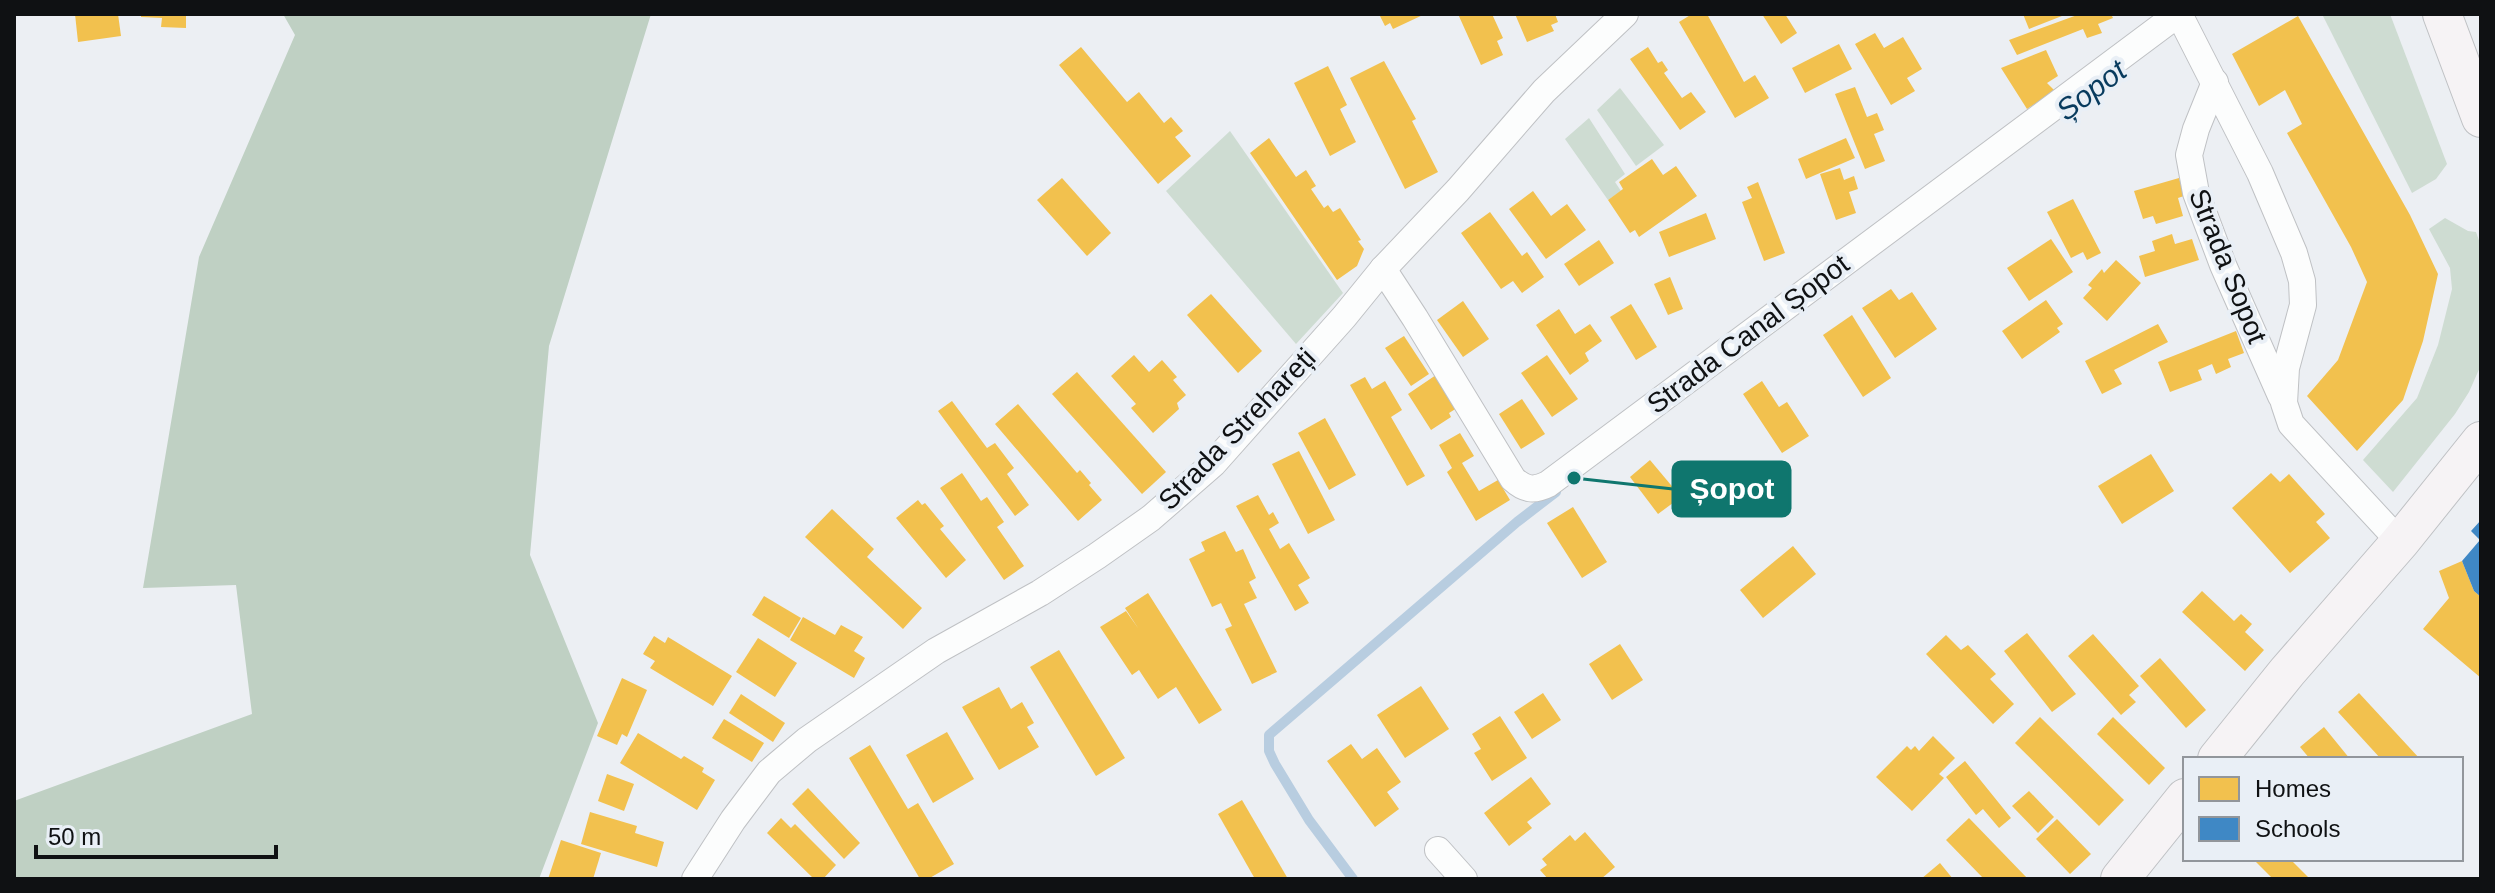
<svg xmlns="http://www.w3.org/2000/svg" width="2495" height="893" font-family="Arial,sans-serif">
<rect width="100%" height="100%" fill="#eceff3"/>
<!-- green -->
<g fill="#cedcd2">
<polygon points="2322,14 2390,14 2447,164 2436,179 2412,193"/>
<polygon points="1620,88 1664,145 1636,166 1597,110"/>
<polygon points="1589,118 1625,174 1615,182 1621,191 1608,200 1565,139"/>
<polygon points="1230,131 1343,293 1296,344 1166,191"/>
<polygon points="2445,218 2468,231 2476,232 2481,246 2481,365 2469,392 2455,414 2393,492 2363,460 2417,398 2438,345 2452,289 2450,268 2429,229"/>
</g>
<!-- forest -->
<polygon fill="#bfd0c3" points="283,14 651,14 549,346 530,555 598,723 539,879 14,879 14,801 252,714 236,585 143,588 199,257 295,35"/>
<!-- homes -->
<g fill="#f2c14e">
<polygon points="75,14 118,14 121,36 78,42"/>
<polygon points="141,14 186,14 186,28 161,27 162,18 141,17"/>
<polygon points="1379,14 1425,14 1393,29 1390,23 1385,26"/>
<polygon points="1458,14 1492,14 1503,38 1497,41 1503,55 1481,65"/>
<polygon points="1515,14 1555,14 1558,22 1551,25 1554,31 1527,42"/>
<polygon points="1692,14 1707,14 1744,82 1755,75 1769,98 1735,118 1679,22"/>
<polygon points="1762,14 1785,14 1797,33 1781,44"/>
<polygon points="2023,14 2067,14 2029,29"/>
<polygon points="2080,14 2111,14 2113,18 2098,24 2102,33 2087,38 2083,29 2017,55 2009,40"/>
<polygon points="2298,16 2410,215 2438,274 2423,341 2403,400 2357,451 2307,396 2338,360 2367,282 2351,247 2287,133 2302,124 2285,90 2259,106 2232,54"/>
<polygon points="1875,33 1884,48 1903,37 1922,69 1907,78 1915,91 1891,105 1855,44"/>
<polygon points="1839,44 1852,69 1805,93 1792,68"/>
<polygon points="1081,47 1127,102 1139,92 1164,123 1171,117 1183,131 1175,137 1191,156 1158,184 1059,65"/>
<polygon points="1648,47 1658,63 1662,61 1668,70 1664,73 1682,98 1691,92 1706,112 1680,130 1630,59"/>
<polygon points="2046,50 2058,76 2047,83 2055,91 2027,109 2001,68"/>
<polygon points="1384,61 1416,119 1412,121 1438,172 1405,189 1350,78"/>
<polygon points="1328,66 1347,105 1340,109 1356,142 1330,156 1294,83"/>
<polygon points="1855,87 1867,117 1877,113 1884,130 1874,134 1885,161 1865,169 1835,94"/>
<polygon points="1269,138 1296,177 1306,170 1316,186 1311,189 1324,208 1328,205 1333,212 1340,208 1361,240 1358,241 1364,249 1357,266 1337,280 1250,153"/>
<polygon points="1846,138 1855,158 1806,179 1798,159"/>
<polygon points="1652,159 1663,175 1676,166 1697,196 1639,237 1635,230 1630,233 1608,200 1623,189 1619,182"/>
<polygon points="1840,168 1844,180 1854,176 1858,189 1849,192 1856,213 1836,220 1820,174"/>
<polygon points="1062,178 1111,233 1087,256 1037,200"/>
<polygon points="2179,178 2184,196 2178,198 2183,216 2156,224 2153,216 2143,219 2134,191"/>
<polygon points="1758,182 1785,253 1764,261 1742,202 1752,198 1747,187"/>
<polygon points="1533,191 1551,216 1567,204 1586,230 1546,259 1509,209"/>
<polygon points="2073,199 2101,253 2087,260 2083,252 2071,258 2047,212"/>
<polygon points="1490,212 1522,256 1527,252 1544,277 1522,293 1513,281 1501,289 1461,233"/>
<polygon points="1706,213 1716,239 1669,257 1659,232"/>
<polygon points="2172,234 2175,244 2192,239 2199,260 2145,277 2139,256 2155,251 2152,241"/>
<polygon points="2051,239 2073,272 2029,301 2007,268"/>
<polygon points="1599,240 1614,263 1579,286 1564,264"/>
<polygon points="2116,260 2141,283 2107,321 2083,298 2092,288 2088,285 2102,269 2104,273"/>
<polygon points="1670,277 1683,309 1668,315 1654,284"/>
<polygon points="1891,289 1899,300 1912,292 1937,329 1895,358 1862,308"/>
<polygon points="1211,294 1262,351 1238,373 1187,315"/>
<polygon points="2046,300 2063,324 2057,328 2060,332 2022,359 2002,331"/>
<polygon points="1463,301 1489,339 1463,357 1437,320"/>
<polygon points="1631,304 1657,347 1636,360 1610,317"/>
<polygon points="1559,309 1575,334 1590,324 1602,341 1585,353 1589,361 1570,375 1536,325"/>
<polygon points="1852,315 1891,378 1863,397 1823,335"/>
<polygon points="2158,324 2168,342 2114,370 2122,384 2102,394 2085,361"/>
<polygon points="2236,331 2244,353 2228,359 2231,367 2216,374 2212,364 2198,370 2202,380 2170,392 2158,362"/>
<polygon points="1404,336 1429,374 1411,386 1385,348"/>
<polygon points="1134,355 1149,372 1162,360 1177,377 1173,380 1186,395 1177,403 1179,409 1153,433 1131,408 1136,404 1111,376"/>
<polygon points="1547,355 1578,399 1552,417 1521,373"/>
<polygon points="1077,372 1166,472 1142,494 1052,394"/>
<polygon points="1436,375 1457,408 1449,413 1451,417 1431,430 1408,394"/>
<polygon points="1365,377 1372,389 1385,381 1402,410 1391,417 1425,476 1407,486 1350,385"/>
<polygon points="1762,381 1779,407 1787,402 1809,436 1782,453 1743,394"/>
<polygon points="1522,399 1545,434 1521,449 1499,414"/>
<polygon points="952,401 987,448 995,443 1014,468 1007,474 1029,505 1015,516 938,411"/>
<polygon points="1018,404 1077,473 1080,470 1091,483 1089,485 1102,500 1078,521 995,424"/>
<polygon points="1325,418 1356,475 1329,490 1298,433"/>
<polygon points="1460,433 1474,456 1462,463 1479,491 1498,480 1510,500 1476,521 1447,472 1452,468 1439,445"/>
<polygon points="1299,451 1335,520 1308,534 1272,464"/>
<polygon points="2151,454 2174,491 2122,524 2098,486"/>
<polygon points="1650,460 1681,497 1658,514 1630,477"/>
<polygon points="962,473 981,501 987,497 1004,522 997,527 1024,566 1004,580 940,488"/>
<polygon points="2271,473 2280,482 2289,474 2325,514 2316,522 2330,538 2290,573 2232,508"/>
<polygon points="1258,495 1269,515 1273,512 1279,523 1269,529 1280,549 1289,543 1310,578 1298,585 1309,603 1295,611 1236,506"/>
<polygon points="918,500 922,505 925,503 944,526 940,529 966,560 946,578 896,518"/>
<polygon points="1573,507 1607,562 1582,578 1547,523"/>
<polygon points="832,509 874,549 867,557 922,608 903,629 805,537"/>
<polygon points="1225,531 1236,552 1243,549 1256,578 1249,582 1257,598 1244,604 1277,672 1252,684 1225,629 1232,626 1221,603 1212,607 1189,559 1205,551 1201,542"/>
<polygon points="1793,546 1816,574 1763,618 1740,590"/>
<polygon points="2462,561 2474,591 2481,597 2481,678 2423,629 2449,598 2439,571"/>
<polygon points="2202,591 2234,621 2241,614 2252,624 2245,632 2264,650 2245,671 2182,612"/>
<polygon points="1148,593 1222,710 1199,724 1176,687 1158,699 1139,670 1132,675 1100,627 1126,611 1138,628 1125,608"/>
<polygon points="764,596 801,618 789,638 752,615"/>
<polygon points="803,617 835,635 841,625 863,637 854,651 865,658 854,678 790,640"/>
<polygon points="2027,633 2076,694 2052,712 2004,651"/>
<polygon points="2093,634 2139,686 2129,695 2136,702 2121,715 2068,656"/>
<polygon points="1946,635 1961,650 1968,645 1996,674 1990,679 2014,704 1993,724 1926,654"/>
<polygon points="654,636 665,643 668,637 732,676 713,706 650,668 655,661 643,654"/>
<polygon points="758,638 797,663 775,697 736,672"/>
<polygon points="1620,644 1643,680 1612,700 1589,664"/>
<polygon points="1059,650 1125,758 1096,776 1030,667"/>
<polygon points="2160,658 2206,710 2186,728 2140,676"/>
<polygon points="622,678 647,690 627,737 622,734 617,745 597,736"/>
<polygon points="1421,686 1449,729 1405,758 1377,715"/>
<polygon points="999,687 1011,709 1022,702 1034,723 1027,727 1039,747 999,770 962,707"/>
<polygon points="1543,693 1561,720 1532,739 1514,712"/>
<polygon points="2359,693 2420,759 2381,759 2338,712"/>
<polygon points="741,694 785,723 773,742 729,713"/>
<polygon points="1500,716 1527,758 1492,781 1474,753 1481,749 1472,734"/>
<polygon points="2040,717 2124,800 2099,826 2015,743"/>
<polygon points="2113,717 2165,768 2149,785 2097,734"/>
<polygon points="724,719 764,743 752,762 712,738"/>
<polygon points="2324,727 2350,759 2310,759 2300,747"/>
<polygon points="947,732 974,779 933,803 906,755"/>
<polygon points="638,733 681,759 684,756 704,768 702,772 715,780 697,810 620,763"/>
<polygon points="1933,736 1955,758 1939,774 1944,778 1912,811 1876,777 1907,746 1911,750 1915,746 1919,751"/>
<polygon points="1351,744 1362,759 1377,748 1401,782 1387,792 1399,809 1375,827 1327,761"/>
<polygon points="870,745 908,809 918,803 954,864 928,879 920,879 849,758"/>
<polygon points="1965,761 2011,818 1999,828 1983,809 1976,815 1946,777"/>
<polygon points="607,774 634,784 624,811 598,801"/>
<polygon points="1531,777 1551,804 1527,822 1532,828 1509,846 1484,813"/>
<polygon points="808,788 860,843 844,859 792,804"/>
<polygon points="2029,791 2054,817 2038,833 2012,806"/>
<polygon points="1242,800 1288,879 1255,879 1218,814"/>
<polygon points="590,812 637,826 635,833 664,842 657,867 581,844"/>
<polygon points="781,818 791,828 795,824 836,865 823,879 814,879 767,833"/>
<polygon points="1969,818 2028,879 1984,879 1946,840"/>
<polygon points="2057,819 2091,854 2070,874 2036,839"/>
<polygon points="1585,832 1615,867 1601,879 1548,879 1540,870 1547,865 1542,859 1570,835 1575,841"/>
<polygon points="561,840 601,853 593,879 548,879"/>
<polygon points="2253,859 2290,859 2310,879 2273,879"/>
<polygon points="1940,863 1953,879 1921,879"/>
</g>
<!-- schools -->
<polygon fill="#3f88c5" points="2481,520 2481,597 2474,591 2462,561 2480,540 2471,531"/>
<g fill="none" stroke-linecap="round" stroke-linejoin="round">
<!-- stream -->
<polyline stroke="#b8cde0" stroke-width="10" points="1353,879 1309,820 1275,764 1269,751 1269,735 1517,522 1556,492"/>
<!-- minor casing -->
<g stroke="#bfc1c4" stroke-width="28">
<g id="minor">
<polyline points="2179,14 2260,173 2294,253 2302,281 2303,305 2286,368 2284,403 2291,424 2400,542"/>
<polyline points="2215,82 2196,129 2189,155 2196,193 2223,265 2281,396"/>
<path d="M1383 269 1415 318 1513 479C1525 490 1534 491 1548 484L2178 14"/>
<polyline points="1438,850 1464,879"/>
<polyline points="695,879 733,820 769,772 807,740 936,651 1040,593 1097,556 1151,518 1213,464 1344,317 1383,269 1458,190 1544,91 1625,14"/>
</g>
</g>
<!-- secondary casing -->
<g stroke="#bfc1c4" stroke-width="40">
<g id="secondary">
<polyline points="2442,14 2481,118"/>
<polyline points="2217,759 2287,672 2400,542 2481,441"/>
<polyline points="2120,879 2185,798"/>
</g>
</g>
<!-- minor -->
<use href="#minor" stroke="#fcfdfd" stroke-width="26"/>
<!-- secondary -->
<use href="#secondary" stroke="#f6f3f5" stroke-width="38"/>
</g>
<g text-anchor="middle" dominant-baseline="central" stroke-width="8" stroke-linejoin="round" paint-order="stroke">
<!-- street labels -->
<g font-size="28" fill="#0f1113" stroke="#e9eff6">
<text transform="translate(2228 266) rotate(68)">Strada Sopot</text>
<text transform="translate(1748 334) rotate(-37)">Strada Canal Șopot</text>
<text transform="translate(1237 429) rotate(-46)">Strada Strehareți</text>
</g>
<!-- water labels -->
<g font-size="30" font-style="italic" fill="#083b5e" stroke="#e9eff6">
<text transform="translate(2091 90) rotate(-37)">Șopot</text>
</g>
</g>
<!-- callouts -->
<path fill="none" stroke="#0f766e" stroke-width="3" d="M1574 478L1673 489"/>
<circle fill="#0f766e" stroke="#e9eff6" stroke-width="3" cx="1574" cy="478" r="8"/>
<rect fill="#0f766e" stroke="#0f766e" stroke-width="3" x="1673" y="462" width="117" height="54" rx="8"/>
<g font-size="30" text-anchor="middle" font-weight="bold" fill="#fff">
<text x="1732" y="499">Șopot</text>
</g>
<!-- border -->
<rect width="2495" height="893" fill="none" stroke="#0f1113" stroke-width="32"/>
<!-- legend -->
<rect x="2183" y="757" width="280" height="104" fill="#e9eff6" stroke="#92969b" stroke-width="2"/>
<rect x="2199" y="777" width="40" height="24" fill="#f2c14e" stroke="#92969b" stroke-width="2"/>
<text x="2255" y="797" font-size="24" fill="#0f1113">Homes</text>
<rect x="2199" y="817" width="40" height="24" fill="#3f88c5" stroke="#92969b" stroke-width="2"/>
<text x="2255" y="837" font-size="24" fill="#0f1113">Schools</text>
<!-- scale -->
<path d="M36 845v12h240v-12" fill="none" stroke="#0f1113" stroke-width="4"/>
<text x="48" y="845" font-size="24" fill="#0f1113" stroke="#e9eff6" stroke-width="6" paint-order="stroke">50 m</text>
</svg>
